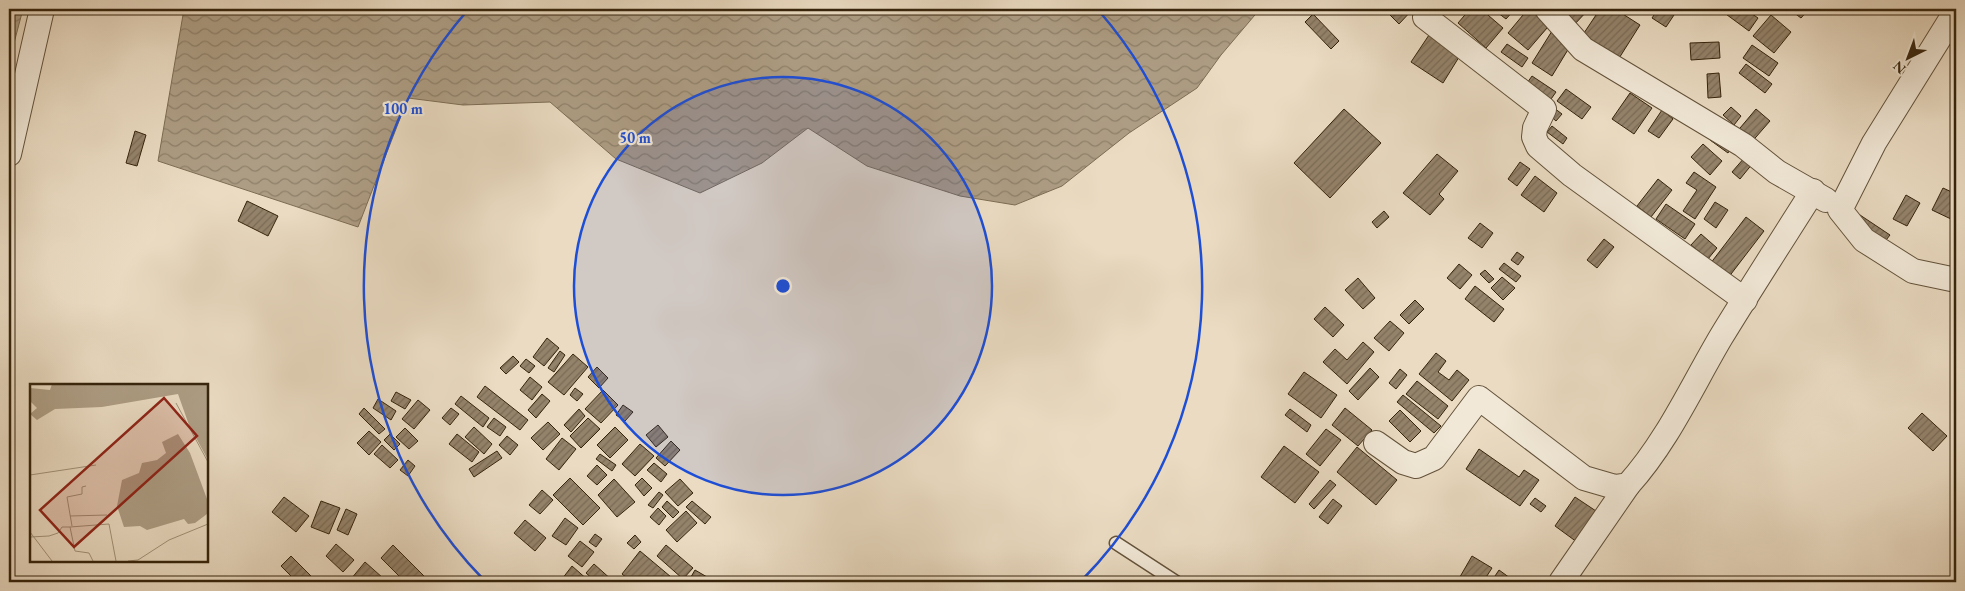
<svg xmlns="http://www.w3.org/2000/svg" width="1965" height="591" font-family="'EB Garamond',serif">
<defs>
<pattern id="water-waves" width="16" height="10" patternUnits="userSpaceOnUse" patternTransform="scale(1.25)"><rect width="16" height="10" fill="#ad9d84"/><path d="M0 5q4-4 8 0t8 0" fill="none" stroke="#8e806a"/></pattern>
<pattern id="building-hatch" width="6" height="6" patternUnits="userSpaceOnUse" patternTransform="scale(1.25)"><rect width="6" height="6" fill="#94836b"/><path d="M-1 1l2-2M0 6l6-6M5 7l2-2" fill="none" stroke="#7a6b56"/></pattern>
</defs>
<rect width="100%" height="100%" fill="#eadbc2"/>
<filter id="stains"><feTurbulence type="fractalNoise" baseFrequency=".004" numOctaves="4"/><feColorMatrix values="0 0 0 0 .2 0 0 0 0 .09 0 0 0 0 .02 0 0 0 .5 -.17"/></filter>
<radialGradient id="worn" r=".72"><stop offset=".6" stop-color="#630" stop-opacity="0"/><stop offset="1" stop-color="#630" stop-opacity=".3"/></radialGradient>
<!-- water -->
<g fill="url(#water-waves)" stroke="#7d6d54">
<polygon points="9,9 23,9 9,62"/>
<polygon points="184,9 1260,9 1221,55 1197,88 1129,133 1062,186 1015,205 960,196 867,166 808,128 762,163 700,193 616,159 550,102 463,105 408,98 358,227 158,161"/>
</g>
<!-- building -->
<g fill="url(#building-hatch)" stroke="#36240c">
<polygon points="1394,9 1413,9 1399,24 1389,14"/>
<polygon points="1470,9 1481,9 1503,28 1486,48 1458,23"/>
<polygon points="1493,9 1513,9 1514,10 1506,19"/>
<polygon points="1528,9 1541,9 1554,20 1528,50 1508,33"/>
<polygon points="1567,9 1589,9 1573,26 1562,15"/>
<polygon points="1600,9 1615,9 1640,25 1616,63 1580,39"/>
<polygon points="1658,9 1678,9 1666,27 1652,18"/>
<polygon points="1719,9 1745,9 1758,18 1749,31"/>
<polygon points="1789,9 1809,9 1801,18"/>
<polygon points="1313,14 1339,41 1331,49 1305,22"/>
<polygon points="1771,15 1791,32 1774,53 1753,36"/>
<polygon points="1433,29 1464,49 1443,83 1411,62"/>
<polygon points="1552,31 1572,43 1552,76 1532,63"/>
<polygon points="1719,42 1720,58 1691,60 1690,43"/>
<polygon points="1507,44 1528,58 1522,67 1501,52"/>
<polygon points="1752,45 1778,63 1769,76 1743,58"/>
<polygon points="1746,64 1772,84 1765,93 1739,73"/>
<polygon points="1719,73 1721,97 1708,98 1707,74"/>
<polygon points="1532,76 1556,92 1549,102 1525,86"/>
<polygon points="1566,89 1591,107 1582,119 1557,101"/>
<polygon points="1630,93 1652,108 1634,134 1612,119"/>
<polygon points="1731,107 1741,116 1734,125 1723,115"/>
<polygon points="1554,108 1562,114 1556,121 1548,114"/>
<polygon points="1344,109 1381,143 1330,198 1294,163"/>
<polygon points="1756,109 1770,121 1749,145 1735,134"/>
<polygon points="1662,110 1673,119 1659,138 1648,131"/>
<polygon points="1552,126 1567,138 1563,144 1547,132"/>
<polygon points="135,131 146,135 137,166 126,163"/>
<polygon points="1715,132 1733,144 1728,153 1710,140"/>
<polygon points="1703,144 1722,161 1710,175 1691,157"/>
<polygon points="1437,154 1458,171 1439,194 1444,199 1430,215 1403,193"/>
<polygon points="1745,157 1753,163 1740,179 1732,172"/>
<polygon points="1520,162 1530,169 1517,186 1508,179"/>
<polygon points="1694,172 1716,187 1695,219 1683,211 1697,190 1686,183"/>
<polygon points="1535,176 1557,193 1544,212 1521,195"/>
<polygon points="1658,179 1672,190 1651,217 1637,206"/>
<polygon points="1943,188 1956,194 1956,208 1951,219 1932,210"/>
<polygon points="1906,195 1920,203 1907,226 1893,219"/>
<polygon points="247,201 278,216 268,236 238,221"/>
<polygon points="1715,202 1728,210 1716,228 1704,219"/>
<polygon points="1666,204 1695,224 1685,239 1656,219"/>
<polygon points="1384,211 1389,217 1377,228 1372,222"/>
<polygon points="1860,215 1890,235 1883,244 1854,225"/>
<polygon points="1746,217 1764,231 1728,278 1710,264"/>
<polygon points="1480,223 1493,233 1482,248 1468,238"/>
<polygon points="1701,234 1717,248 1708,259 1691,245"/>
<polygon points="1604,239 1614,247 1597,268 1587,260"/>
<polygon points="1517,252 1524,257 1518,265 1511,260"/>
<polygon points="1504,263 1521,276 1516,282 1499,269"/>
<polygon points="1459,264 1472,275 1460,289 1447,278"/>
<polygon points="1485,270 1494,279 1489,283 1480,274"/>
<polygon points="1502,277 1515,288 1503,300 1491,288"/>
<polygon points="1358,278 1375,298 1363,309 1345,290"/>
<polygon points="1475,286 1504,309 1494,322 1465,299"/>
<polygon points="1415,300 1424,309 1409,324 1400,315"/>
<polygon points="1325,307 1344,325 1333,337 1314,319"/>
<polygon points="1390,321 1404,333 1389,351 1374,338"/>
<polygon points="547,338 559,348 544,366 533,357"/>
<polygon points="1363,342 1374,352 1347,384 1323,362 1335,349 1347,360"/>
<polygon points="560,351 565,355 554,372 548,368"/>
<polygon points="1436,353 1446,361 1438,372 1449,380 1457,370 1469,380 1452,401 1419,374"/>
<polygon points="573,354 588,367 564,395 548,382"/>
<polygon points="513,356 519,362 506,374 500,368"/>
<polygon points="526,359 535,366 529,373 520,366"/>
<polygon points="597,367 608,378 599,388 588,377"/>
<polygon points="1370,368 1379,377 1358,400 1349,391"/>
<polygon points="1400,369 1407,375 1396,389 1389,383"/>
<polygon points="1304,372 1337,395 1321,418 1288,394"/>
<polygon points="530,377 542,387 532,400 520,390"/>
<polygon points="1417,381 1448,406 1438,419 1406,394"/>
<polygon points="485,386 528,420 520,430 477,397"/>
<polygon points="575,388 583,394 577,401 570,395"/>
<polygon points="603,390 618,405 601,423 585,409"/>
<polygon points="396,392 411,400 405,409 391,401"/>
<polygon points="542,394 550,401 536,418 528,410"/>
<polygon points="1403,395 1441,426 1434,433 1397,402"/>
<polygon points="461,396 489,418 483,427 455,404"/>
<polygon points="378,399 396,411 391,420 373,408"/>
<polygon points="418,400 430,410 414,429 402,419"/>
<polygon points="623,405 633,412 625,421 616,415"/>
<polygon points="364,408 385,429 379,434 359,414"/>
<polygon points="451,408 459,414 450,425 442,418"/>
<polygon points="1345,408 1372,430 1358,446 1332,425"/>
<polygon points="579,409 585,416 571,432 564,425"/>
<polygon points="1290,409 1311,425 1307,432 1285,415"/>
<polygon points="1400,410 1421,431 1410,442 1389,421"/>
<polygon points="1922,413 1947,436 1933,451 1908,428"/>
<polygon points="494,418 506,427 500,436 487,427"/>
<polygon points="588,418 600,429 581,448 570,436"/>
<polygon points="548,422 560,434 543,450 531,438"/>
<polygon points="658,425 668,437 656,447 646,435"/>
<polygon points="474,427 492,444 484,454 465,437"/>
<polygon points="615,427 628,440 610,458 597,445"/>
<polygon points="405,428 418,441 409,449 396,437"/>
<polygon points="1326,429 1341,440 1320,466 1306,454"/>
<polygon points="369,431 381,442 369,455 357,443"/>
<polygon points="390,434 400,444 394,450 384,440"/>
<polygon points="457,434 479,452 472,462 449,444"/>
<polygon points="507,436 518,445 510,455 499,445"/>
<polygon points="562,438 576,449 559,470 546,459"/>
<polygon points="671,441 680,450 665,466 656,458"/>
<polygon points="640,444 654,456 635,476 622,464"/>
<polygon points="382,445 398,460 390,468 374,454"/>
<polygon points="1284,446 1319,472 1295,503 1261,477"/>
<polygon points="1357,447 1397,480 1376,505 1337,472"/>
<polygon points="1479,449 1519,477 1524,470 1539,480 1520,506 1466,469"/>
<polygon points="497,451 502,458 474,477 469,469"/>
<polygon points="600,454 616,465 612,471 596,459"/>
<polygon points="408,460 415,466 408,476 400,470"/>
<polygon points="654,463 667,474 661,482 647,470"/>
<polygon points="597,465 607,475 597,485 587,476"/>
<polygon points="570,478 600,508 583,525 553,495"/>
<polygon points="642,478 652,488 644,496 635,485"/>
<polygon points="614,479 635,502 617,517 598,495"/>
<polygon points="680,479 693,493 678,506 665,492"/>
<polygon points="1330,480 1336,485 1314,509 1309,504"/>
<polygon points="542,490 553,500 540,514 529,505"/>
<polygon points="659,492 663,495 653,508 648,505"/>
<polygon points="284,497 309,516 296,532 272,512"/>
<polygon points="1575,497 1602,515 1581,545 1555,526"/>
<polygon points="1535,498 1546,506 1541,512 1530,504"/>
<polygon points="1333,499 1342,506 1328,524 1319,517"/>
<polygon points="321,501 340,508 329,534 311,527"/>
<polygon points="667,501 679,512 673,518 662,507"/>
<polygon points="692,501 711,517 705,524 686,507"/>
<polygon points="658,508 666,516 659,525 650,517"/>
<polygon points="346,509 357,514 348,535 337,530"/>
<polygon points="686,511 697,523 677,542 666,530"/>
<polygon points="565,518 578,528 566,545 552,536"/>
<polygon points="525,520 546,538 535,551 514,533"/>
<polygon points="595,534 602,539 596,547 589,542"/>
<polygon points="635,535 641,542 634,549 627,543"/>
<polygon points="580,541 594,552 582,567 568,556"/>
<polygon points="336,544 354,560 343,572 326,556"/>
<polygon points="393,545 426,578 423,582 405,582 381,558"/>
<polygon points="666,545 693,568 683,579 657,556"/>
<polygon points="640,551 677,582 632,582 622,574"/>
<polygon points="291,556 312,577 307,582 297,582 281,566"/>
<polygon points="1472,556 1492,568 1483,582 1457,582"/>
<polygon points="365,562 383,578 380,582 354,582 351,579"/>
<polygon points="594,564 613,581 612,582 596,582 586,573"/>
<polygon points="572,566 589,581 587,582 566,582 562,579"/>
<polygon points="695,570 707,577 704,582 688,582"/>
<polygon points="1499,570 1510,578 1507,582 1491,582"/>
</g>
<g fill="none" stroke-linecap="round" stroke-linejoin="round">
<!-- lane casing -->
<g stroke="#63523a" stroke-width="15">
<polyline id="lane" points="1116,543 1176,582"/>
</g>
<!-- street casing -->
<g stroke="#63523a" stroke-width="26">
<g id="street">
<polyline points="1547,9 1583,49 1743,145 1777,172 1826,200"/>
<polyline points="1956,11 1874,143 1840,210 1864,240 1913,271 1956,280"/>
<polyline points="1425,17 1544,109 1535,128 1534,137 1538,146 1572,175 1745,300"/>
<polyline points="9,154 42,9"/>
<path d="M1376 443 1403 462 1416 466 1434 458 1479 398 1584 478 1615 487 1628 485C1667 442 1692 386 1721 337 1751 288 1782 240 1813 191"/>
<polyline points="1561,582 1628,485"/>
</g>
</g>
<!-- lane -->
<use href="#lane" stroke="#f1e8d7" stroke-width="12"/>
<!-- street -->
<use href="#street" stroke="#f1e8d7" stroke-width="24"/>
</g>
<!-- distance rings -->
<circle cx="783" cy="286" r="209" fill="#1d4ed8" fill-opacity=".12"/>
<g fill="none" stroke="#1d4ed8" stroke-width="2.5">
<circle cx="783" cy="286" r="209"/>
<path d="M484 580A419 419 0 0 1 467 11M1099 11A419 419 0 0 1 1082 580"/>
</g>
<!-- overview -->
<g transform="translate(30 384)">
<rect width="178" height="178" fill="#eadbc2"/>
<path d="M22 0H177V74L159 41 148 10 72 23 25 25 7 36 0 30 7 24 0 17V4L20 6ZM148 50 160 69 177 115V130L165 139 158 140 154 135 117 146 110 142 94 143 87 122 92 96 109 89 112 79 127 76 136 69 132 58Z" fill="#ad9d84"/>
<path fill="none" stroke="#a29279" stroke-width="1" d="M146 19 178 78M0 91 66 81M40 132 77 131M42 142 37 113 52 110V103L56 102M40 143 79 140 86 177M0 148 22 177M0 153 19 152 28 149 32 143H40L45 167 59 169 63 177M98 177 108 176 139 156 178 140"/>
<path fill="#8f2418" fill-opacity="0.15" stroke="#8f2418" stroke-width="2.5" d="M134 14 167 52 44 163 10 126Z"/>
<rect width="178" height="178" fill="none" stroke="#36240c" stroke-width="2.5"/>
</g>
<circle cx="783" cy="286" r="8" fill="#1d4ed8" stroke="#f1e8d7" stroke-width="2.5"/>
<g font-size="15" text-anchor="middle" font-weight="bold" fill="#1d4ed8" stroke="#f1e8d7" stroke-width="4.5" stroke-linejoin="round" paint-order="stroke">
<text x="403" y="114">100 m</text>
<text x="635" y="143">50 m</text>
</g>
<!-- margin -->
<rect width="1965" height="591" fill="none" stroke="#eadbc2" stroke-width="30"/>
<rect x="10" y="10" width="1945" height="571" fill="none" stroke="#36240c" stroke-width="2.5"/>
<rect x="15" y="15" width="1935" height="561" fill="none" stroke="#36240c"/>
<!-- north arrow -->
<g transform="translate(1908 58) rotate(222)" stroke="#f1e8d7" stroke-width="4" paint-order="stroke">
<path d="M0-4L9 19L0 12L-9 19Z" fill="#36240c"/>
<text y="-8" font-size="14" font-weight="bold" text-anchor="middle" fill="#36240c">N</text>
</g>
<rect width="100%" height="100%" filter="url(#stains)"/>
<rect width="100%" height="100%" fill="url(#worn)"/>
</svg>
